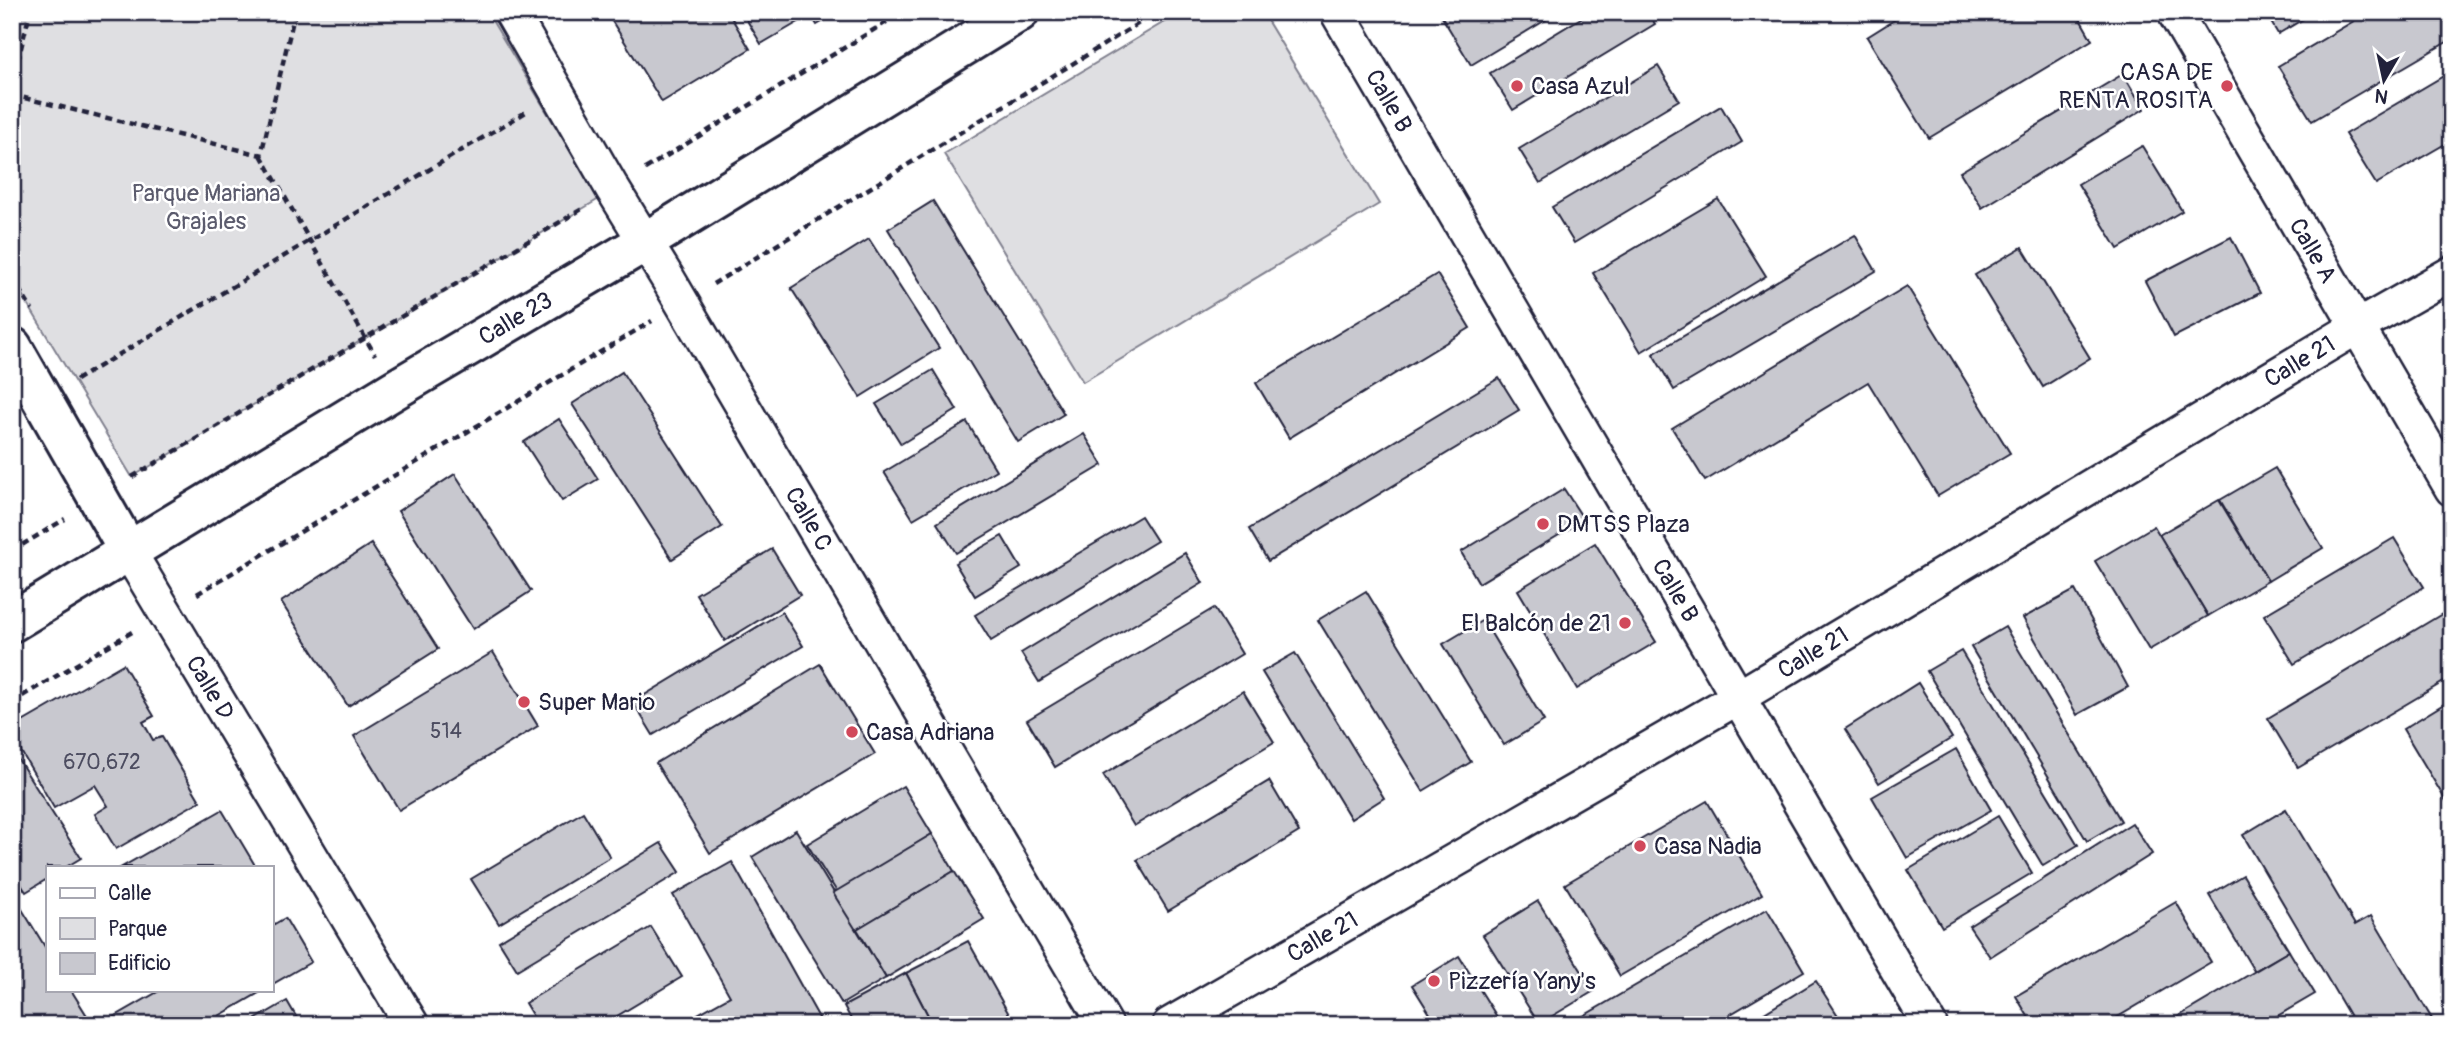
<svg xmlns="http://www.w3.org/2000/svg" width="2464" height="1037" font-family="Pangolin,sans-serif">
<rect width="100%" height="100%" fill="#fff"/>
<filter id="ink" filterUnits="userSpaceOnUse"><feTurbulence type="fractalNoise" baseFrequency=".0143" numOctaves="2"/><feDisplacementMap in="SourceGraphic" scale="14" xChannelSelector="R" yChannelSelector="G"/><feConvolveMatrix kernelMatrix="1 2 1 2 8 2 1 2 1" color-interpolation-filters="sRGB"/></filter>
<g filter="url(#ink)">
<!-- green -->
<g fill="#dfdfe2" stroke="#80808e" stroke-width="2">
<polygon points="12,12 487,12 599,199 132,477 12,278"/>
<polygon points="1181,12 1262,12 1379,204 1083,382 944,154"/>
</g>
<!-- building -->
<g fill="#c8c8cf" stroke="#22223b" stroke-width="2">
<polygon points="619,12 728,12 750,49 662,102 610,18"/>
<polygon points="742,12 797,12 802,20 761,44"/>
<polygon points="809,12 839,12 817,25"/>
<polygon points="1439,12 1559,12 1471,65"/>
<polygon points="1591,12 1648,12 1655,24 1513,110 1490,73"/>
<polygon points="1907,12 2076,12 2092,40 1929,138 1867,37"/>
<polygon points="2265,12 2315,12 2278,34"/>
<polygon points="2369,12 2452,12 2452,39 2312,121 2278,66"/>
<polygon points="1658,66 1679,100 1540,183 1519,149"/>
<polygon points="2452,71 2452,140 2376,184 2345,134"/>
<polygon points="2123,74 2144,109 1982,208 1960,172"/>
<polygon points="1721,106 1742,142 1574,243 1552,207"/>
<polygon points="2142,146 2182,211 2118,249 2078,184"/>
<polygon points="1718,199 1766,276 1641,352 1593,273"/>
<polygon points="933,201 1064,414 1018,442 888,229"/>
<polygon points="1855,235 1876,271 1674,390 1653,354"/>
<polygon points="2231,237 2260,293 2174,337 2145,281"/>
<polygon points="869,239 939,348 860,397 791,288"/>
<polygon points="2022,247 2090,358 2043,387 1975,275"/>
<polygon points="1437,274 1470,328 1289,438 1256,383"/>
<polygon points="1907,286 2010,453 1938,496 1868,382 1705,481 1672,428"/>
<polygon points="933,370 957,410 901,444 876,404"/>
<polygon points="622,372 722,527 672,559 572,404"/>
<polygon points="1499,378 1519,410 1268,561 1249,529"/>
<polygon points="559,419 598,479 562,501 524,442"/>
<polygon points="967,422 996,470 913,519 884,472"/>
<polygon points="1084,434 1103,465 956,553 937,523"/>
<polygon points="2275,468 2323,548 2268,581 2220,500"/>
<polygon points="455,474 531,591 473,629 398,511"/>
<polygon points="1564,489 1584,520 1479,583 1461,552"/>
<polygon points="2219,500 2268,581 2208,616 2159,535"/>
<polygon points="1141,516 1157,541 991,641 975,615"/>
<polygon points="2154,526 2208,616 2149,650 2095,561"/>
<polygon points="1002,536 1021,568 975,596 955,563"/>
<polygon points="2394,538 2424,587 2294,664 2264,615"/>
<polygon points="1595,543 1656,642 1577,689 1518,590"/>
<polygon points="371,544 438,649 348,706 281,602"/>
<polygon points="772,549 800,595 725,641 696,594"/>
<polygon points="1185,553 1203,583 1039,682 1021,653"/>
<polygon points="2075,590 2128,687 2077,715 2023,618"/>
<polygon points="1366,591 1471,762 1423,791 1318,620"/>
<polygon points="1214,608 1242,654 1055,767 1027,720"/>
<polygon points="782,612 803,646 653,735 633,702"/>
<polygon points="2442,614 2452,630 2452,677 2298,768 2268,718"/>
<polygon points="1483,620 1544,721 1504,745 1443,644"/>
<polygon points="2005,627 2121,821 2087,841 1971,647"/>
<polygon points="1961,651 2078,845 2043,866 1927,671"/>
<polygon points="493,652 538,726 399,810 354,736"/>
<polygon points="1295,653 1384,798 1351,819 1262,672"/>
<polygon points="123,664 154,716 143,722 153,740 162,737 200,801 116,849 95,814 108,806 95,785 54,808 12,736 12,728"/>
<polygon points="820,664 875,754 710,853 656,763"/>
<polygon points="1918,683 1952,738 1879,783 1845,729"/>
<polygon points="1243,691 1274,742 1134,826 1103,775"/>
<polygon points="2452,699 2452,811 2403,729"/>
<polygon points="1956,749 1991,810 1907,858 1872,797"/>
<polygon points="16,756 81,858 66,867 47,867 47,879 26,892 12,871 12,758"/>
<polygon points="1269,781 1299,832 1168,911 1137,860"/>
<polygon points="903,786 932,834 837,892 807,844"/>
<polygon points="1707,801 1762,894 1620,976 1565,884"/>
<polygon points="2286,809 2355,925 2371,916 2432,1019 2423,1025 2355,1025 2243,835"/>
<polygon points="222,810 256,867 122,867"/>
<polygon points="583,812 610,857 499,924 471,879"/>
<polygon points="1998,816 2032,873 1942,927 1908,870"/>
<polygon points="2132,823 2152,854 1990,957 1969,926"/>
<polygon points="796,830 886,978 842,1004 752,857"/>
<polygon points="932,834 954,871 856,930 833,893"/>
<polygon points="661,843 680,872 517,970 499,941"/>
<polygon points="732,862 823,1025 678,1025 730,996 673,895"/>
<polygon points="954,871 984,919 886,978 857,929"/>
<polygon points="2243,875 2289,951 2254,971 2209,895"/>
<polygon points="12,893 47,950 47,990 71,990 91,1022 86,1025 12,1023"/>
<polygon points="1538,901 1594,991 1539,1024 1483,935"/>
<polygon points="2176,902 2211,962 2104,1025 2033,1025 2016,996"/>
<polygon points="1767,909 1804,971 1712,1025 1568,1025"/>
<polygon points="285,918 311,962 271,985 271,926"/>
<polygon points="651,927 682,977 602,1025 538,1025 525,1003"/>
<polygon points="968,941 1015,1025 933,1025 906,973"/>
<polygon points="2289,951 2315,994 2262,1025 2164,1025"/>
<polygon points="1459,956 1502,1025 1437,1025 1412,985"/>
<polygon points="906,973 933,1025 854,1025 844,1006"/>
<polygon points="1816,981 1844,1025 1745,1025"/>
<polygon points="161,990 264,990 203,1025 100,1025"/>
<polygon points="287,1001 301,1025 246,1025"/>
</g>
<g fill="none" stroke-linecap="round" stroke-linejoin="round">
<!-- minor casing -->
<g stroke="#22223b" stroke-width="38">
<g id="minor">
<path id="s1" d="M511 12 612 188 668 279 1106 1025"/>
<path id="s2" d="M1337 12 1930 1025"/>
<path id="s3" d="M2174 12 2452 489"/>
<path id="s4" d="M129 552 412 1025"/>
<path id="s5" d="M1169 1025 1737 698 2357 327 2452 273"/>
</g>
</g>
<!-- tertiary casing -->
<g stroke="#22223b" stroke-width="44">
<polyline id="tertiary" points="12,347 129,552"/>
</g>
<!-- primary casing -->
<g stroke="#22223b" stroke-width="44">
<g id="primary">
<path id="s6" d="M12 622 394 390 645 242 1019 12"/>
</g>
</g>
<!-- path -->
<g stroke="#22223b" stroke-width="4.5" stroke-dasharray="7 5" stroke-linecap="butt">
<polyline points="12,84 30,12"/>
<polyline points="12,95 261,155 295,12"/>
<polyline points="261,155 375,355"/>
<polyline points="645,169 903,12"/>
<polyline points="12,278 32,310"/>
<polyline points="713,284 1157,12"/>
<polyline points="76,380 526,112"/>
<polyline points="132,477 582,209"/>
<polyline points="12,551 65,519"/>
<polyline points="197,594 652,321"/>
<polyline points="12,702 132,632"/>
</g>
<!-- minor -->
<use href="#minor" stroke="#fff" stroke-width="33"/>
<!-- tertiary -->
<use href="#tertiary" stroke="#fff" stroke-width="38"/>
<!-- primary -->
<use href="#primary" stroke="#fff" stroke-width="38"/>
</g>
</g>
<!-- markers -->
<g fill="#d1495b" stroke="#fff" stroke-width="2.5">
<circle cx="1517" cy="86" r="7"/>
<circle cx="2227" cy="86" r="7"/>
<circle cx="1543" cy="524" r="7"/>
<circle cx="1625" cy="623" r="7"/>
<circle cx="524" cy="702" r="7"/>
<circle cx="852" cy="732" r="7"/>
<circle cx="1640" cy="846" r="7"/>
<circle cx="1434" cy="981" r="7"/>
</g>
<g text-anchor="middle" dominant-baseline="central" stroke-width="5" stroke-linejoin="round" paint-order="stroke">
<!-- number labels -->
<g font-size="21" fill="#4c4c60">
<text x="446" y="731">514</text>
<text x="102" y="762">670,672</text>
</g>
<!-- poi labels -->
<g font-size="24" fill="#22223b" stroke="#fff" text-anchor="start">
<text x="2213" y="72" text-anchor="end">CASA DE<tspan x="2213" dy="28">RENTA ROSITA</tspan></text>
<text x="1531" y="86">Casa Azul</text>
<text x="1557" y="524">DMTSS Plaza</text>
<text x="1611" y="623" text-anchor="end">El Balcón de 21</text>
<text x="538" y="702">Super Mario</text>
<text x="866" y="732">Casa Adriana</text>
<text x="1654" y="846">Casa Nadia</text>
<text x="1448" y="981">Pizzería Yany's</text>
</g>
<!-- street labels -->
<g font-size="24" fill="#22223b" stroke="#fff">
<text stroke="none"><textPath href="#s2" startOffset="103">Calle B</textPath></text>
<text stroke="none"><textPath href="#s3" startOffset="276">Calle A</textPath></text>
<text stroke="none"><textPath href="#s6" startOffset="588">Calle 23</textPath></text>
<text stroke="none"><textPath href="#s5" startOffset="1311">Calle 21</textPath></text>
<text stroke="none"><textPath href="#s1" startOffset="588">Calle C</textPath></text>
<text stroke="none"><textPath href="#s2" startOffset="670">Calle B</textPath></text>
<text stroke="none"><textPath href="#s5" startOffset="744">Calle 21</textPath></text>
<text stroke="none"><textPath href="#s4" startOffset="158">Calle D</textPath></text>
<text stroke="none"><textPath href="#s5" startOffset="177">Calle 21</textPath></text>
</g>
<!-- park labels -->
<g font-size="24" fill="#5b5b6d" stroke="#fff">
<text x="206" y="193">Parque Mariana<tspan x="206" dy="28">Grajales</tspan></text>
</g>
</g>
<!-- margin -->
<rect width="2464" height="1037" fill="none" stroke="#fff" stroke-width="42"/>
<rect x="21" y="21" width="2422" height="995" fill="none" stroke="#22223b" stroke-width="2.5" filter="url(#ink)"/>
<!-- legend -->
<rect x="46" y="866" width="228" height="126" fill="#ffffff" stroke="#a7a7b1" stroke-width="2"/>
<rect x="60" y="888" width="35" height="10" fill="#ffffff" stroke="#a7a7b1" stroke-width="2"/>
<text x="108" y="900" font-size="21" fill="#22223b">Calle</text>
<rect x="60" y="918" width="35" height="21" fill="#dfdfe2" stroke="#a7a7b1" stroke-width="2"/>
<text x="108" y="936" font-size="21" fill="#22223b">Parque</text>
<rect x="60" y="953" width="35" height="21" fill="#c8c8cf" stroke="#a7a7b1" stroke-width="2"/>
<text x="108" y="970" font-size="21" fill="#22223b">Edificio</text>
<!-- north arrow -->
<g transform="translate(2384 80) rotate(189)" stroke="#ffffff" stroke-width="5" paint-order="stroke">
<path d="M0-5L12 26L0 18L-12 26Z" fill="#22223b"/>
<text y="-10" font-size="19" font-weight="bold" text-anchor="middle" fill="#22223b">N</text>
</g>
</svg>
